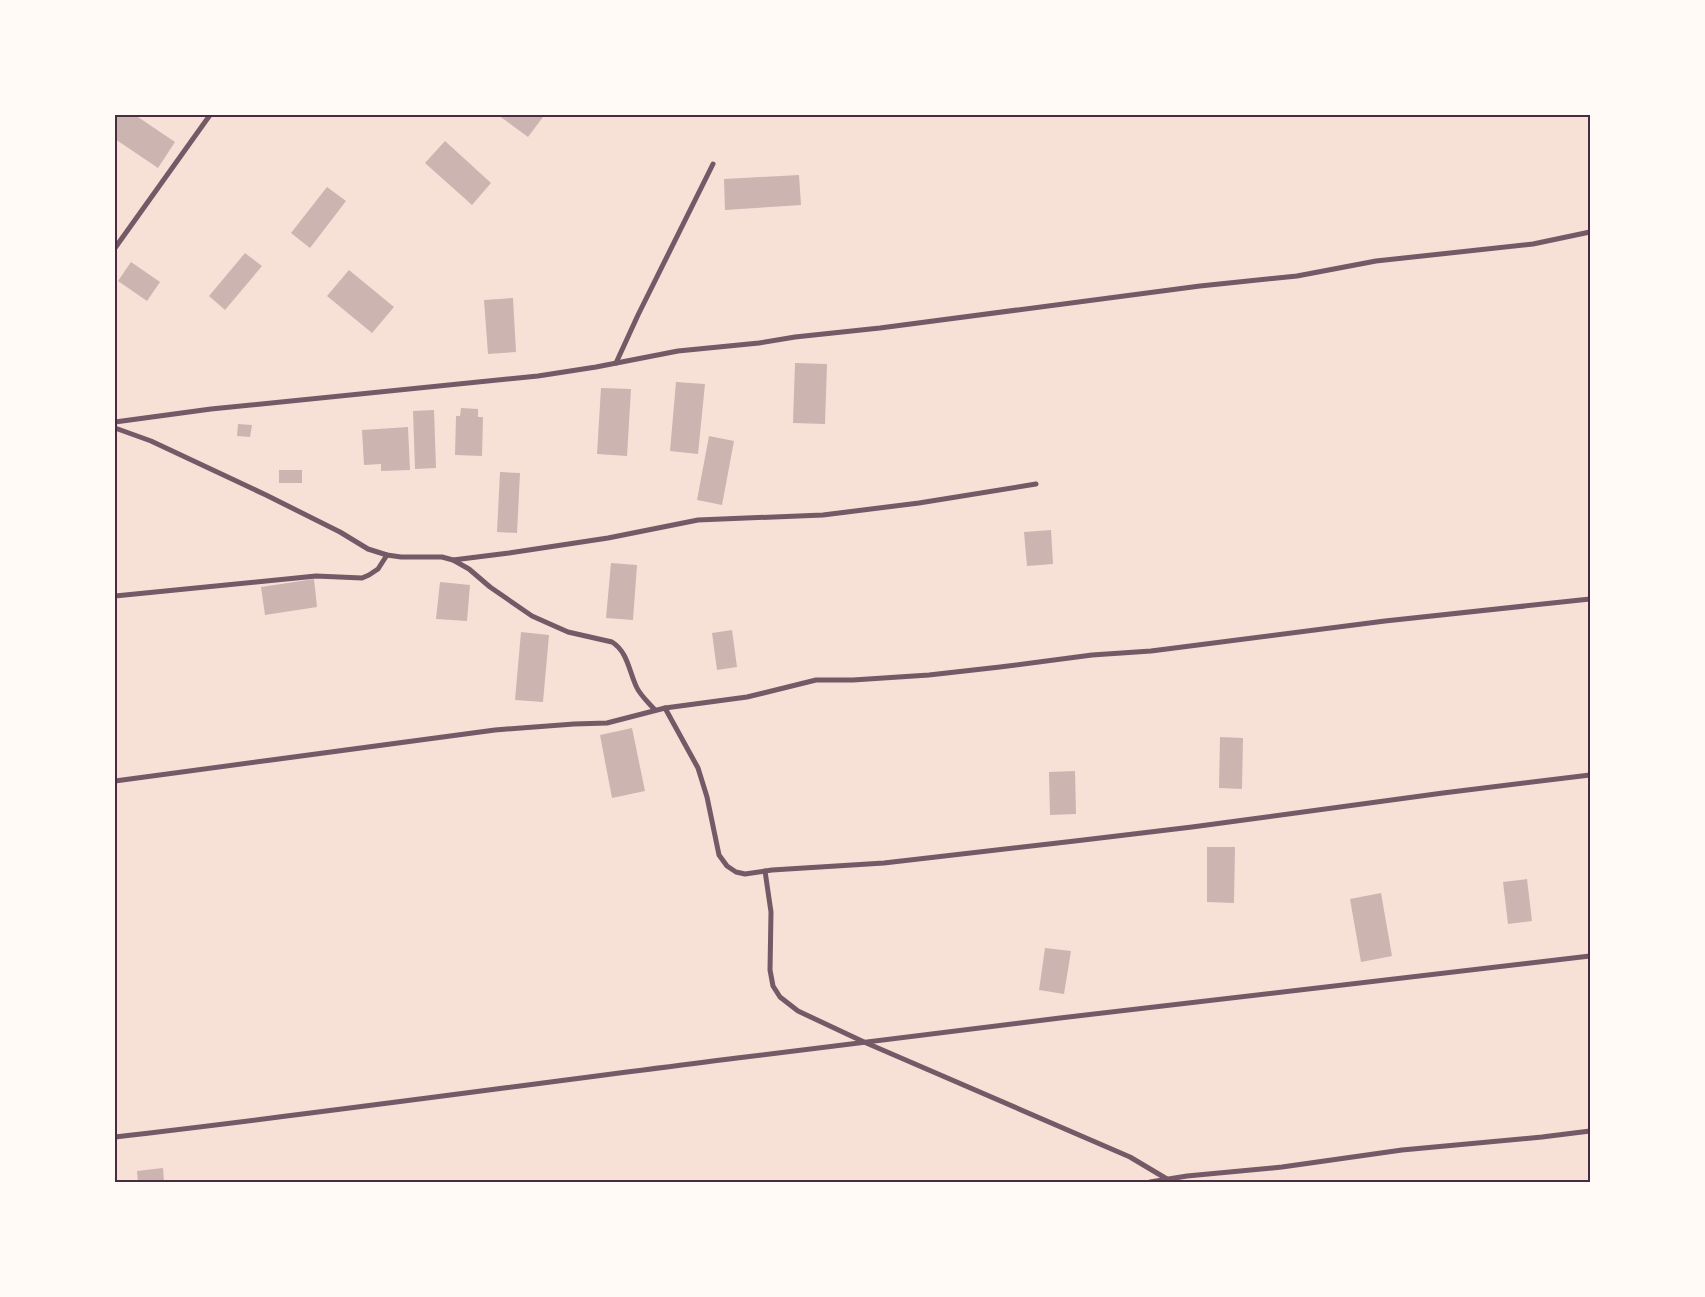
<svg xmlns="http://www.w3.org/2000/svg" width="1705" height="1297" font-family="'Asap Condensed',sans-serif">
<rect width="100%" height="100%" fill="#f7e1d7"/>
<!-- building -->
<g fill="#ccb4b1">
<polygon points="115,115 135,115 175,142 158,168 115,139"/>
<polygon points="498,115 541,115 543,117 528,137"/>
<polygon points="445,141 491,183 472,205 425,163"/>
<polygon points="799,175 801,205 725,210 724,179"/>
<polygon points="327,187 346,201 310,248 291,233"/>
<polygon points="245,253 262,266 225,310 209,296"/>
<polygon points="131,262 160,282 147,301 118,281"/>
<polygon points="349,270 394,307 372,333 327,296"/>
<polygon points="513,298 516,352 488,354 484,300"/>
<polygon points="795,363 827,364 825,424 793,423"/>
<polygon points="676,382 705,384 698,454 670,451"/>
<polygon points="601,388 631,389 627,456 597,454"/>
<polygon points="461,408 478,409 478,417 483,417 482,456 455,455 456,416 460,416"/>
<polygon points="434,410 436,468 415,469 413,411"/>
<polygon points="238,424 252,425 250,437 237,436"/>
<polygon points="408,427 410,470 381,471 381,464 364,465 362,430"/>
<polygon points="709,436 734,441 722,505 697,500"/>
<rect x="279" y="470" width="23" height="13"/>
<polygon points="500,472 520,473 517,533 497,532"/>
<polygon points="1051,530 1053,564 1027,566 1024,532"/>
<polygon points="611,563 637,565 633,620 606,618"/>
<polygon points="314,579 317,607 265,615 261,587"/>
<polygon points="440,582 470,585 467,621 436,619"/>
<polygon points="732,630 737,667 717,670 712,633"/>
<polygon points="521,632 549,635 543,702 515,700"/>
<polygon points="632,728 645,791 612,798 600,735"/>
<polygon points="1220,737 1243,738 1242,789 1219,788"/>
<polygon points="1075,771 1076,814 1050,815 1049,772"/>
<polygon points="1207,847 1235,847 1234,903 1207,902"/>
<polygon points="1527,879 1532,921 1508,924 1503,882"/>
<polygon points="1381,893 1392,956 1361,962 1350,899"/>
<polygon points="1045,948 1071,951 1064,994 1039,990"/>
<polygon points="163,1168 164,1182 138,1182 137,1171"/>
</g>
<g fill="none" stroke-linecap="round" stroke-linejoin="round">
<!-- minor -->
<g stroke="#755966" stroke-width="5">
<polyline points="115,248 210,115"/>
<polyline points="616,363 638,315 713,164"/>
<polyline points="115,422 211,409 538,376 596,367 678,351 759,343 795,337 880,328 1200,286 1297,276 1376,261 1533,244 1590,232"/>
<path d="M115 428 151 441 266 495 340 532 368 549 387 555 401 557H442L453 560 469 569 490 587 532 616 568 632 612 642C628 652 629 672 637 688 641 696 649 703 655 710"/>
<polyline points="453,560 509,553 608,538 698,520 823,515 919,503 1036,484"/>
<polyline points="115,596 316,576 362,578 369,575 378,569 387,555"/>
<polyline points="665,708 698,768 707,797 719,855 727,866 736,872 745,874 772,870 884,863 1075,841 1192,827 1443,793 1590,775"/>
<polyline points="115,781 495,730 574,724 607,723 665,708 747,697 816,680 853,680 929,675 1000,667 1092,655 1151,651 1385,621 1590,599"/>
<polyline points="765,871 771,912 770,970 773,986 780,997 798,1011 864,1042 1130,1157 1172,1182"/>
<path d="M115 1137C323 1113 530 1084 737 1058 1021 1022 1306 988 1590 956"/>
<polyline points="1150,1182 1187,1176 1282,1167 1402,1150 1542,1137 1590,1131"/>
</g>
</g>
<!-- border -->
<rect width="1705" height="1297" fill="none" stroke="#fffaf5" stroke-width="232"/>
<rect x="116" y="116" width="1473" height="1065" fill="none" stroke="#4a2c40" stroke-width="2"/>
</svg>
